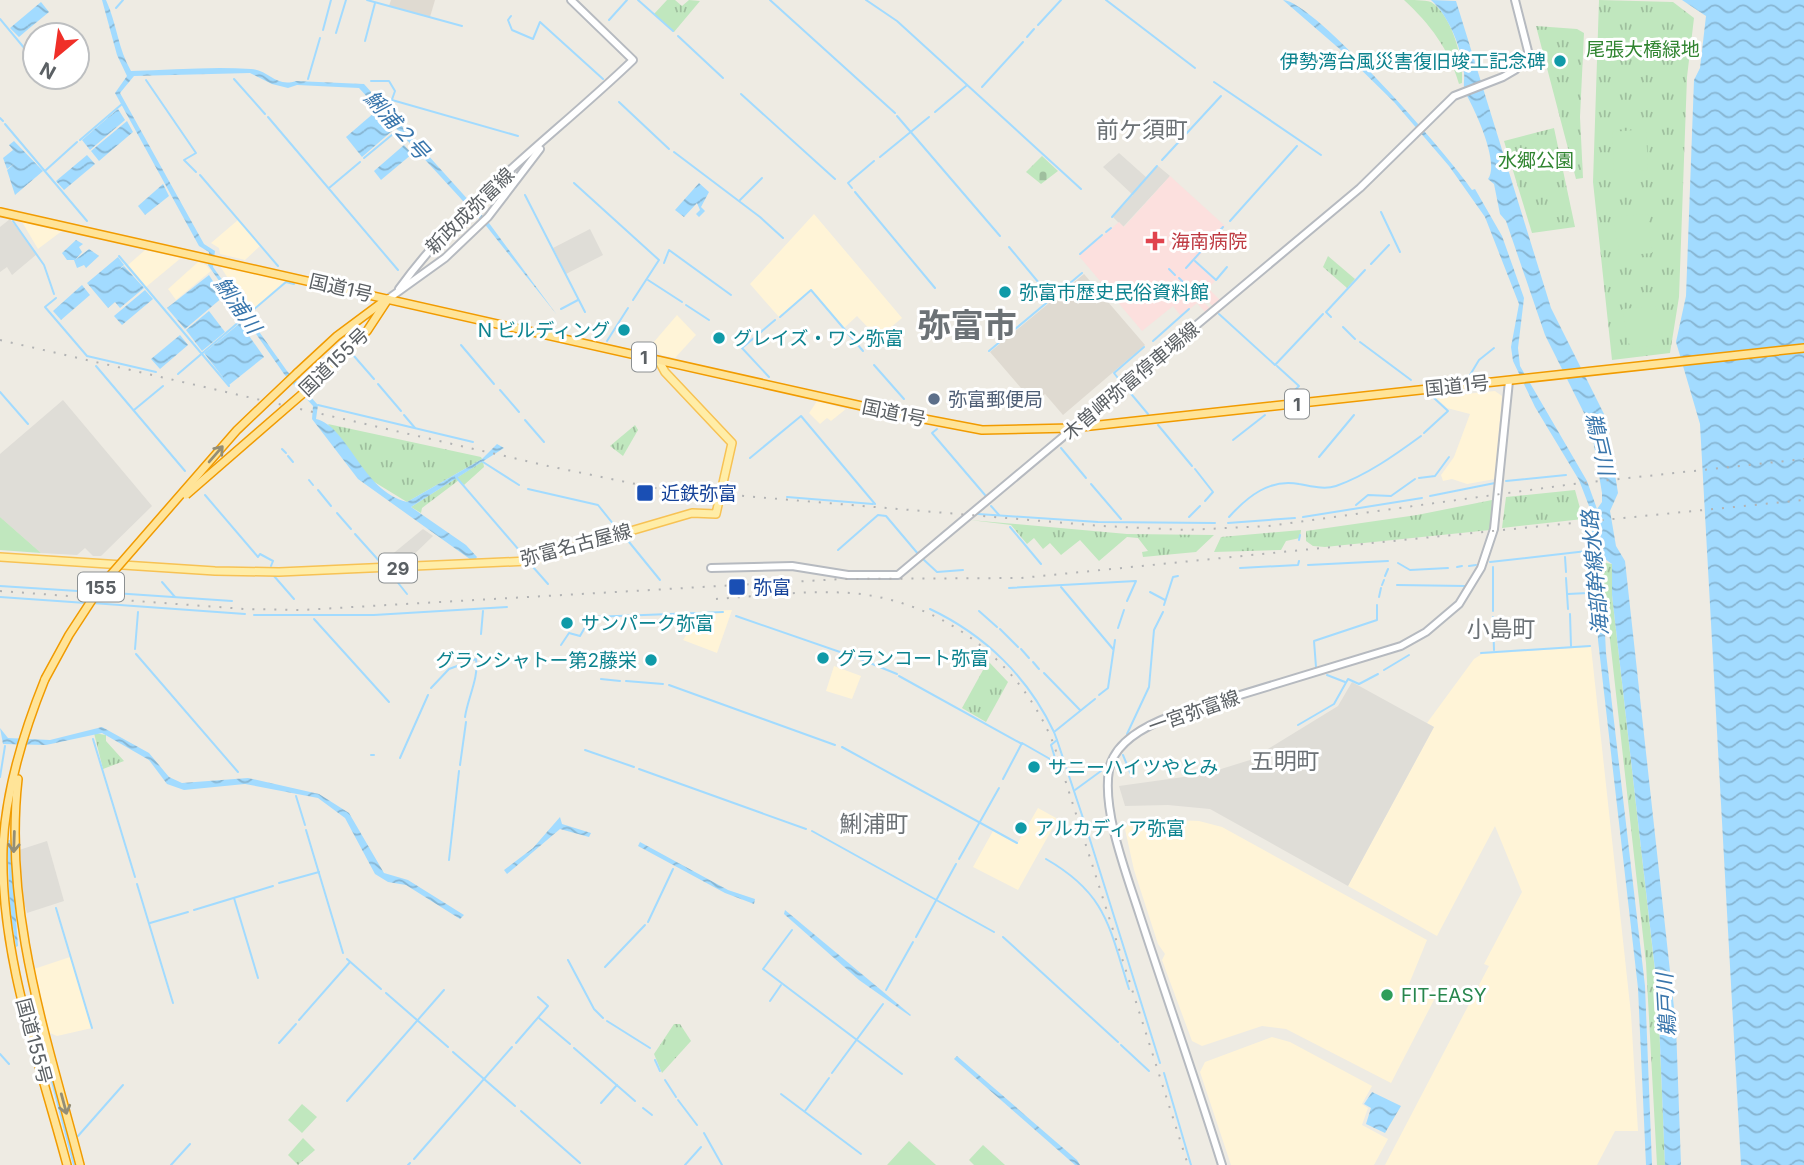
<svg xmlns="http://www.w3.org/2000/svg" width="1804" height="1165" font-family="Inter,'Noto Sans JP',sans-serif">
<defs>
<pattern id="grass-tufts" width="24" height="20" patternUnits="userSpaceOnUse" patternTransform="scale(1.75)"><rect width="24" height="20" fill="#c0e7be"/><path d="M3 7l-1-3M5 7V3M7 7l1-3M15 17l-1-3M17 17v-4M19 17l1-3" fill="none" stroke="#9fbf9e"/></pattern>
<pattern id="cemetery-stones" width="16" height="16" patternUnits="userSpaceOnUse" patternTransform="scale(1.75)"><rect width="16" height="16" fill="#c0e7be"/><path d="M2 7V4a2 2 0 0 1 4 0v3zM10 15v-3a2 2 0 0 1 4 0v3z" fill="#9fbf9e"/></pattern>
<pattern id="water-waves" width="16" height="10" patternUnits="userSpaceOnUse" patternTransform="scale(1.75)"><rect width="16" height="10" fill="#a2dbff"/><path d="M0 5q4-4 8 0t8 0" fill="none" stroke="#87b5d2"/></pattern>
</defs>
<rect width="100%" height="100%" fill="#eeebe3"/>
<!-- commercial -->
<g fill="#fff4d7">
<polygon points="814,214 902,318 878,338 857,316 844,328 811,289 779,317 750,284"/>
<polygon points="238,220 260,246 245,260 220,254 219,248 211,243"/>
<polygon points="22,222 62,231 38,249"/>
<polygon points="145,250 181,258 146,287 128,265"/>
<polygon points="198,262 206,265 211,271 176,300 168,289"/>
<polygon points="220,266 285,281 250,312"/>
<polygon points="677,315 696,335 675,358 661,355 653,343"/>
<polygon points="1495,391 1502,396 1495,479 1467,484 1452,479 1443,481 1441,475 1454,457 1470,414 1447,408 1435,397"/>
<polygon points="817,401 846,409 831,421 827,418 820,424 809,413"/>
<polygon points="732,610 717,653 683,640 688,632 691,612"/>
<polygon points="1591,647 1631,1014 1638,1131 1615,1131 1597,1165 1385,1165 1489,966 1484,964 1522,892 1495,826 1437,936 1348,886 1434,727 1427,723 1474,659 1482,654"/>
<polygon points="834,666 861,676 852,699 826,691"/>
<polygon points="1038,808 1056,818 1056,822 1018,890 973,867 993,831 1017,844"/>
<polygon points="1153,819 1199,821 1222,827 1427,940 1409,984 1435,998 1391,1083 1286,1029 1262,1026 1202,1046 1192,1041 1162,960 1165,954 1158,944 1134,870 1125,829 1128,823"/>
<polygon points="70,957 92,1028 57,1036 50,1033 34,969"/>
<polygon points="1272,1037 1290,1042 1372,1086 1362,1104 1368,1108 1362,1125 1388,1139 1374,1165 1231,1165 1200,1072 1205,1062"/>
</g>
<!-- industrial -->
<g fill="#dfddd7">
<polygon points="1119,153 1147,178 1158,166 1170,176 1123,227 1113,217 1133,195 1103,167"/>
<polygon points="10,219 37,254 12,275 7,267 0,272 0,227"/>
<polygon points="590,229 603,255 566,274 553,248"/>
<polygon points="63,400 152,506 101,556 93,556 85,548 77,555 41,553 0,517 0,454"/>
<polygon points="423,529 433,536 403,565 386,565 384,561"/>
<polygon points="1352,682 1434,727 1348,886 1210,809 1168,805 1125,806 1119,786 1205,774 1250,760 1338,706"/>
<polygon points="47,841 64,901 27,913 22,896 19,850"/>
</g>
<!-- education -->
<g fill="#dfdad1">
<polygon points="391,0 435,0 430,17 389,6"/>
<polygon points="1084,274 1145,345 1063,415 1045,394 1034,403 990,352"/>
</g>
<!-- medical -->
<polygon fill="#fce0de" points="1170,176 1225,226 1195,261 1215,281 1208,288 1221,301 1214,307 1193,288 1191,291 1211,309 1206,313 1197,303 1181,316 1173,306 1142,331 1079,256 1119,222 1124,227"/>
<!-- grass -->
<g fill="url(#grass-tufts)">
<polygon points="667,0 675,0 682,6 689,0 700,1 674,32 654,14"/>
<path d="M1404 0C1412 0 1424 0 1431 2 1452 15 1464 60 1462 83L1459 84C1449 49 1430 24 1404 0Z"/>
<polygon points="1599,0 1673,2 1694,18 1687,77 1679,297 1670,353 1612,360 1593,182"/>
<polygon points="1536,26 1577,29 1584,33 1580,117 1583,178 1576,179"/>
<polygon points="1554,128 1575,227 1532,233 1504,141"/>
<polygon points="1328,256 1355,279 1347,288 1323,267"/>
<polygon points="328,424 481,457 482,459 407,502 371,480"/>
<polygon points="635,425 638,430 623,456 610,446"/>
<polygon points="483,461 484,467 464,485 459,480 422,508 421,513 411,507"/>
<polygon points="1575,490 1583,519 1502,528 1506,497"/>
<polygon points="1492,500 1490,530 1325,547 1313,546 1306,541 1306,531 1417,515"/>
<polygon points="970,520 1127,534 1214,535 1196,552 1143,557 1142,552 1148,551 1138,538 1127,537 1099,561 1080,540 1061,555 1050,543 1043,549 1034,538 1027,544 1011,525"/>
<polygon points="1301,530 1300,538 1286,541 1281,550 1214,552 1221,537"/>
<polygon points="1601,562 1612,564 1612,595 1658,997 1665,1165 1657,1165 1646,963 1605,595 1601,595"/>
<polygon points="988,661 1008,682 986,722 962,708"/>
<polygon points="94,733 106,735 106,741 124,761 103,769"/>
<polygon points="674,1024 680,1024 691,1041 662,1073 654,1054"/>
<polygon points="303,1138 315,1150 298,1165 288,1155"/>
</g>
<!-- cemetery -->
<polygon fill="url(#cemetery-stones)" points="1042,156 1058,171 1041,184 1026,172"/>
<!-- pitch -->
<g fill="#c0e7be">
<polygon points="1646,129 1648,170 1614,173 1612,132"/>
<polygon points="1648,214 1652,253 1620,256 1613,217"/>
<polygon points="1656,306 1661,345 1630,348 1622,309"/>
<polygon points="0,517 41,553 0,550"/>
<polygon points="302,1104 317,1117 302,1133 288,1120"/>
<polygon points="909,1141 936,1165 887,1165"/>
<polygon points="983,1145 1005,1165 974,1165 969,1160"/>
</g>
<!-- water -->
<g fill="url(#water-waves)">
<path d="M102 0H106C117 24 118 49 131 71 171 70 212 66 251 69 269 70 276 88 296 81L364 84 489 223 557 315 487 227 359 88 297 85 288 88 272 84 250 73 134 76 120 93 204 244 215 251 213 267 287 371 318 405 316 419C348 426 362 491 407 502L482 459 497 444 504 448 411 507 466 545 477 557 474 562 358 479 312 419 313 406 284 374 208 265 209 252 199 246 115 93 127 76 117 55Z"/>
<path d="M1283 0C1313 0 1452 159 1472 190L1475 189 1502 236 1524 298 1518 348 1520 366 1587 481 1597 509 1602 502V493L1591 427 1545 335 1506 221 1500 214 1494 184 1488 179C1500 163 1475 110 1466 94 1462 87 1465 80 1464 73 1462 49 1449 16 1431 0L1456 1 1551 308 1606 418 1618 493 1610 511 1616 546 1625 561 1676 1026 1681 1165H1665L1658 996 1612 595V564L1605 559 1600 533 1606 653 1645 986 1652 1165H1646L1638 988 1598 640 1595 557 1589 506 1579 480 1535 407 1513 361 1511 347 1519 304 1485 217 1449 166 1394 102 1342 51Z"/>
<polygon points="1682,0 1804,0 1804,1165 1741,1165 1700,424 1676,342 1686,296 1694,80 1700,68 1706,16"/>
<polygon points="41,2 49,12 26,31 19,23 26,31 19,37 10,28"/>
<polygon points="118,109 125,120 90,150 82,140"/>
<polygon points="375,112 392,131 362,157 346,137"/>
<polygon points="127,121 133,132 99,161 91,151"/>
<polygon points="14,141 43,171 15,195 7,170 15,163 7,169 3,158 13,150 9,145"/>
<polygon points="404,145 412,154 381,180 374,171"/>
<polygon points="87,155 95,164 64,190 56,181"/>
<polygon points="699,183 709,192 701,207 705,211 699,217 696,214 700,210 697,203 684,217 675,210"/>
<polygon points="163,184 169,196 145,215 138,206"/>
<polygon points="76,240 83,244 79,247 82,252 75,260 89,249 99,256 86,268 84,265 77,268 74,260 67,260 62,253"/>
<polygon points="118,257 124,265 117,271 124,266 144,288 120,308 115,302 108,308 87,283"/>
<polygon points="209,275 223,297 185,329 167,308"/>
<polygon points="82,285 90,295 61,320 53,311"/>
<polygon points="145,290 153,299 122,325 114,316"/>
<polygon points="209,311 225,332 202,351 186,330"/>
<polygon points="240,323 264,357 229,385 204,353"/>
<polygon points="180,335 188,345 160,369 151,359"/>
<polygon points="102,727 149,753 169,777 182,783 248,778 319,794 349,813 384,873 408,880 464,915 460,919 406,885 388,882 375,874 345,818 318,798 245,784 184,790 167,784 149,760 102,733 46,745 3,744 0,728 8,738 50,740"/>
<polygon points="560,817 562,824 591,833 589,837 560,829 507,874 504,870 533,848"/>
<polygon points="7,840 10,840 18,946 16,947 10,909"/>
<polygon points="640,842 728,890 755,899 754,904 725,893 638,846"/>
<polygon points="785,910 911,1015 910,1016 859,980 784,914"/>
<polygon points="957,1056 1077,1160 1080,1165 1075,1165 954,1059"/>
<polygon points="1372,1092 1401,1106 1385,1133 1366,1124 1371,1108 1364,1104"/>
</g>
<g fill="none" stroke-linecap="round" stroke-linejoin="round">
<!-- stream -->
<g stroke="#a2dbff" stroke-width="2">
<polyline points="367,0 462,26"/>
<polyline points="638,0 673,31"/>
<polyline points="770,0 895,113"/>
<polyline points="866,0 897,21 1081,189"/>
<polyline points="1106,0 1195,68"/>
<polyline points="116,8 123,0"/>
<polyline points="511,16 508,20 512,30 533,39 540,22 603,79"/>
<polyline points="0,19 35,61"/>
<polyline points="609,20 627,0"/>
<polyline points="1038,25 1061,0"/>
<polyline points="323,30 331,0"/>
<polyline points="336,33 346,0"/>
<polyline points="678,36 723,78"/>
<polyline points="1027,37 1034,29"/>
<polyline points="365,41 375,3"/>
<polyline points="49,77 57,86"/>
<polyline points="234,79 265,114"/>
<polyline points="308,79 320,38"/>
<polyline points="146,80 196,153 184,160 196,172"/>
<polyline points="371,81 389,81 395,91 390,105"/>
<polyline points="1214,82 1321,155"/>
<polyline points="982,87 1023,42"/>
<polyline points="741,94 835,179"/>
<polyline points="392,100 518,136"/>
<polyline points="619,102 669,149"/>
<polyline points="935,112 966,86"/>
<polyline points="897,116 1000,236"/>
<polyline points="268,117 398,270"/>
<polyline points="0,118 3,121"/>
<polyline points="5,124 87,221"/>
<polyline points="80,140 122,104"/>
<polyline points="674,152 760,217 783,238"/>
<polyline points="880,157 929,117"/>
<polyline points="364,158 393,134"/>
<polyline points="1162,160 1221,96"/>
<polyline points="46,170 77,142"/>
<polyline points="200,175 278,266"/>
<polyline points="574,183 659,260 633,300"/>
<polyline points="329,188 360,162"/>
<polyline points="852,188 848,183 874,161"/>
<polyline points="855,192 935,288"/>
<polyline points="525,195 585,312"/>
<polyline points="740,200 762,178"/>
<polyline points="1381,212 1400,252"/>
<polyline points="1112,217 1157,166"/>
<polyline points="13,221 44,265 54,294"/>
<polyline points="1230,221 1297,146"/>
<polyline points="1106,232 1111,228"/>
<polyline points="1009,247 1049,295"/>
<polyline points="1080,254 1102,235"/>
<polyline points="119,256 229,386"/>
<polyline points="1195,261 1216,280 1227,267"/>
<polyline points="664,263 669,250 731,295"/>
<polyline points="1371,264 1389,245"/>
<polyline points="1186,268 1223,227"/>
<polyline points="1169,269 1175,275"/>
<polyline points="1179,278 1184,283"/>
<polyline points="648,280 682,302"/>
<polyline points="56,298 45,307 87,356 156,372"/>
<polyline points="686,305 709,320"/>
<polyline points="561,309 578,300"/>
<polyline points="252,311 286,282 294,284"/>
<polyline points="1219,314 1275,365 1323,314"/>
<polyline points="780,317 811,290 863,351"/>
<polyline points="1331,317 1326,312 1365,270"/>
<polyline points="1343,327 1355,339"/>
<polyline points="607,341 628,308"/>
<polyline points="1153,341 1189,309"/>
<polyline points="1360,342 1411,380"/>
<polyline points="461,345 494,384"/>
<polyline points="989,351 1082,273"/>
<polyline points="354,356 374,379"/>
<polyline points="874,365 904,399"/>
<polyline points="96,366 185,471"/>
<polyline points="1277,366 1299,386 1291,394"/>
<polyline points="178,374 240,321"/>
<polyline points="1470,375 1479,360 1494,348"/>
<polyline points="769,377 742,348 775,320"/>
<polyline points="1121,382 1114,373 1144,347"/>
<polyline points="378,384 401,411"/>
<polyline points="1127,389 1148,414"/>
<polyline points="500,390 519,412"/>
<polyline points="0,392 28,424"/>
<polyline points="318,405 473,442"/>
<polyline points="134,410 163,386"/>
<polyline points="404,415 415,428"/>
<polyline points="525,420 544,442"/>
<polyline points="1158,425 1192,466"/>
<polyline points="937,429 932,433 985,495"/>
<polyline points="1424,433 1448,411 1434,398"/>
<polyline points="1233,440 1265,415"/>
<polyline points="1061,448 1086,478"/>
<polyline points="282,449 286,453"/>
<polyline points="288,456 293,462"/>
<polyline points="1319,457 1354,415"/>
<polyline points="750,458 801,416 875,504"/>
<polyline points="483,462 519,485"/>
<polyline points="1195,469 1213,492 1205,501"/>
<polyline points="456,477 525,557"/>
<polyline points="1419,478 1435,476 1449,457"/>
<polyline points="309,480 313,485"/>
<polyline points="1506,481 1566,475"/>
<polyline points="1091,484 1121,519"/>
<polyline points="528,489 598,505 618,530"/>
<polyline points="318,490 331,506"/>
<polyline points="205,495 258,557 260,554 273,561 271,566"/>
<polyline points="1430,496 1495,483"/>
<polyline points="787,497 873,504"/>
<polyline points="1356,505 1368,495 1391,496 1415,479"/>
<polyline points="991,506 999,515"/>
<polyline points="337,513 351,529"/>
<polyline points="978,514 1098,522 1215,523"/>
<polyline points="1189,517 1200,506"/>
<path d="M1229 517C1247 497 1270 478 1299 484 1311 486 1324 490 1336 486 1367 475 1395 455 1421 436"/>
<polyline points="1303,517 1422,498"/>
<polyline points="1228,523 1295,518"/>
<polyline points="1010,527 1041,564"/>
<polyline points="355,534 381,563"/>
<polyline points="625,537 660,580"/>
<polyline points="1299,540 1300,535"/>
<polyline points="838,550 878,515 886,516 919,555"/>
<polyline points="1565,557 1566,572"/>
<polyline points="923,559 937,572 963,570"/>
<polyline points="1490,562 1587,551"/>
<polyline points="1398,563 1410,570 1448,568"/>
<polyline points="1308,565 1388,561"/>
<polyline points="1469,566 1476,565"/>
<polyline points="533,567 548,584"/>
<polyline points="1457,567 1462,566"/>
<polyline points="1493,567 1493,611"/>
<polyline points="1240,568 1298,565 1299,561"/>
<polyline points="391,574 407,594"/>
<polyline points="274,576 294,599"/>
<polyline points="1385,576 1388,569"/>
<polyline points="1566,578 1568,609"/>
<polyline points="162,582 175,597"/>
<polyline points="1382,585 1384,580"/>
<polyline points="1397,585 1465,586"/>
<polyline points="0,586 93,592"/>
<polyline points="1061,587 1113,649"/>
<polyline points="1009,588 1136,581 1127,601"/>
<polyline points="99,592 232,601"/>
<polyline points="1150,592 1165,600"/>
<polyline points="1568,594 1588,593"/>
<polyline points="0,597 86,603"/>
<polyline points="1379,597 1381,588"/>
<polyline points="92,603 245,614"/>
<polyline points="1164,605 1173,577 1178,576"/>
<path d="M930 609C985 635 1028 677 1054 732"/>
<polyline points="979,611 997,627"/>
<polyline points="1570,614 1571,646"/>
<polyline points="254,615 374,615 507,607"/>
<polyline points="736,616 866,661"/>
<polyline points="1493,617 1494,650"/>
<polyline points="314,619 389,702"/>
<polyline points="1118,628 1124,610"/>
<polyline points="1000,629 1018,647"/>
<polyline points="481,634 483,611"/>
<polyline points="561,645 569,633 580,636 591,617 723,612"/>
<polyline points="135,649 138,612"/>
<polyline points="1021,649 1029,658"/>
<polyline points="1481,653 1590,646"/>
<polyline points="136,654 238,772"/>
<polyline points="1033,662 1039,669"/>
<polyline points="870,663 897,674"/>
<polyline points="1316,667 1314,641 1377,620 1377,605"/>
<polyline points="1384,670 1409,655"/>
<polyline points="1044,673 1080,710"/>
<polyline points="1327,675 1345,682"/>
<polyline points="899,676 1022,744"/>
<polyline points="601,679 620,681"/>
<polyline points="626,681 663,684"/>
<polyline points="669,685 835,745"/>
<path d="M431 688 449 669 476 659C479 678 468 697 465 717"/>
<polyline points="1099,695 1108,688 1115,640"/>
<polyline points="1298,725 1334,704 1348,679 1359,684 1378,674"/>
<polyline points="1127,734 1149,687 1154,630 1163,612"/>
<polyline points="93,739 135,877"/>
<polyline points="1057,740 1083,818"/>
<polyline points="842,747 1017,843"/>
<polyline points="585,750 634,767"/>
<polyline points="371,755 374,755"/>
<polyline points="1123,755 1132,777"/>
<polyline points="400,758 428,695"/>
<polyline points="1055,758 1051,745 1057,740 1054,732 1095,699"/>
<polyline points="460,765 466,722"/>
<polyline points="639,769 806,829"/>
<polyline points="0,777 5,746"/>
<polyline points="1003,779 1022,743 1050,759"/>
<polyline points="1075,790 1101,771"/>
<polyline points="296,796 305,825"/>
<polyline points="1086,827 1160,1063"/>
<polyline points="306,830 343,953"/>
<polyline points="812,831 994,932"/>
<polyline points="959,859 999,788"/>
<path d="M1046 859C1107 894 1109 927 1129 989"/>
<polyline points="449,860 459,771"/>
<polyline points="279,883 319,872"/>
<polyline points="137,884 173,1003"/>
<polyline points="234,898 258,978"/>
<polyline points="56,908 92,1028"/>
<polyline points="194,910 273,886"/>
<polyline points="648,922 673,869"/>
<polyline points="150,923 188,912"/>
<polyline points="792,930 763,969 902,1074"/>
<polyline points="916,937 956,864"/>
<polyline points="1003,937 1118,1042"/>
<polyline points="347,959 381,989"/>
<polyline points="568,960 594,1009 603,1018"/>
<polyline points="605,967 645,925"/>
<polyline points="886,990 913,942"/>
<polyline points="386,993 448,1047"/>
<polyline points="770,1001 781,985"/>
<polyline points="539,1018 570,1044"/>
<polyline points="299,1020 350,962"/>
<polyline points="607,1021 650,1048"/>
<polyline points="279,1043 296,1024"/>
<polyline points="516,1043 548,1006 538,997"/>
<polyline points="1121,1045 1149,1071"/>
<polyline points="574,1048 635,1101"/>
<polyline points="453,1052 515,1106"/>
<polyline points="0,1054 9,1064"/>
<polyline points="46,1059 74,1165"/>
<polyline points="655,1060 660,1071"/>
<polyline points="832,1073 883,1004"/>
<polyline points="1164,1073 1191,1165"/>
<polyline points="665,1080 676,1097"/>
<polyline points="781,1094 861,1154"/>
<polyline points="678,1100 697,1125"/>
<polyline points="347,1101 444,990"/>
<polyline points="601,1103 617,1085"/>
<polyline points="643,1108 652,1115"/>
<polyline points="521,1111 580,1163"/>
<polyline points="805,1111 829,1078"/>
<polyline points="704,1133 722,1165"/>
<polyline points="78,1136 123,1085"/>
<polyline points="414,1159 512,1047"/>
<polyline points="171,1165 190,1144"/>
<polyline points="408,1165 410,1163"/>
<polyline points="685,1165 701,1147"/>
</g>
<!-- secondary casing -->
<g stroke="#b6bac0" stroke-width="10">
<g id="secondary">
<path d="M399 289C463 200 555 135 633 60L571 0"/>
<polyline points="388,299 445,258 488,217 540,149"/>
<polyline points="711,568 792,566 848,575 898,575 1360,188 1454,96 1503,77 1515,70 1529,55 1515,0"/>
<path d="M1222 1165C1196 1081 1167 999 1140 916 1127 875 1102 812 1109 770 1114 741 1148 725 1171 716L1401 646 1426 632 1459 604 1481 568 1494 529 1509 381"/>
</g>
</g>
<!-- primary casing -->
<g stroke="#f7c254" stroke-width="10">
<polyline id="primary" points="0,557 215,571 279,572 528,561 692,513 716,514 732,443 665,372 659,361"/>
</g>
<!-- trunk casing -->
<g stroke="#f19b00" stroke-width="10">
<g id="trunk">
<polyline points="0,212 893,413 982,430 1072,428 1804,348"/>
<polyline points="297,373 337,336 384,301"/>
<polyline points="308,389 367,331 388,299"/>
<path d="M45 679C24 731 5 792 3 849 0 956 40 1063 67 1165"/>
<path d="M18 779C3 912 47 1038 80 1165"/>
</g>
</g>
<!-- secondary -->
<use href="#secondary" stroke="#fff" stroke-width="6"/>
<!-- primary -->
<use href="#primary" stroke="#ffeda7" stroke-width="7"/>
<!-- trunk -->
<use href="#trunk" stroke="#ffe498" stroke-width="7"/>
<!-- rail -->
<g stroke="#b2b3b4" stroke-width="2" stroke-dasharray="2 9" stroke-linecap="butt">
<polyline points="0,340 548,466 660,489 1102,526 1186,530 1268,526 1573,484 1804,459"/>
<polyline points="0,591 245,609 301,610 842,579 1021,578 1804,500"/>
<path d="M716 599C760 596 806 590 850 593 941 600 1021 661 1054 745L1188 1165"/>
</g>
<!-- trunk-bridge casing -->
<g stroke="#f19b00" stroke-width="10" stroke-linecap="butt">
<g id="trunk-bridge">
<polyline points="186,495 308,389"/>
<polyline points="45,679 69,635 101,586 237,430 297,373"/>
</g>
</g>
<!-- trunk-bridge -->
<use href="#trunk-bridge" stroke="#ffe498" stroke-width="7"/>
</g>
<!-- one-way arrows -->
<defs><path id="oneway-shaft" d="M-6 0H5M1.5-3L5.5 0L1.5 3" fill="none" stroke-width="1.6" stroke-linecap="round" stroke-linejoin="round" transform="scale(1.75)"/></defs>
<g stroke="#948e76">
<use href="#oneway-shaft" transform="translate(216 454) rotate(-49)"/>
<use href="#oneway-shaft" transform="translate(14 842) rotate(92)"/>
<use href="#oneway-shaft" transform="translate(64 1104) rotate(75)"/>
</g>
<!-- markers -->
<g fill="#0f9aa8" stroke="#fff" stroke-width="2.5">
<circle cx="1560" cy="61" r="7"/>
<circle cx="1005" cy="292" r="7"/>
<circle cx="624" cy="330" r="7"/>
<circle cx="719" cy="338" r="7"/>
<circle cx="567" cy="623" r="7"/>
<circle cx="823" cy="658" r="7"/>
<circle cx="651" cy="660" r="7"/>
<circle cx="1034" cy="767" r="7"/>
<circle cx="1021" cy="828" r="7"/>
</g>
<path fill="#e0444e" stroke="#fff" stroke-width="2.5" d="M1151.5 230.5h7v7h7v7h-7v7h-7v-7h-7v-7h7z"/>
<circle fill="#5c6f8a" stroke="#fff" stroke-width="2.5" cx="934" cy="399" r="7"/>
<g fill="#1a4fb4" stroke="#fff" stroke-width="2.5">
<rect x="636" y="484" width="18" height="18" rx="3.5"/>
<rect x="728" y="578" width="18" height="18" rx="3.5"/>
</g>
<circle fill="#2e9e5b" stroke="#fff" stroke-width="2.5" cx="1387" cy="995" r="7"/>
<g text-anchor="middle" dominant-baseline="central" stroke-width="6" stroke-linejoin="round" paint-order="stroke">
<!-- shield labels -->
<g fill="#fff" stroke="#8c9092" stroke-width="2">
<rect x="632" y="342.5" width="24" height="29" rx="5"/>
<rect x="1285" y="389.5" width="24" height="29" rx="5"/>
<rect x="379" y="553.5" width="38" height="29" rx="5"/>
<rect x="78" y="572.5" width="46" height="29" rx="5"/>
</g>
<g font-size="18" font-weight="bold" fill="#5b6064">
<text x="644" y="357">1</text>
<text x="1297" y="404">1</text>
<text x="398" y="568">29</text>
<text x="101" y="587">155</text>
</g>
<!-- park labels -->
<g font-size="19" fill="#318531" stroke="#fff">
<text x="1643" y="49">尾張大橋緑地</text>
<text x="1536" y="160">水郷公園</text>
</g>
<!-- culture labels -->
<g font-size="19" fill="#0d838f" stroke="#fff" text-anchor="start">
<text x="1546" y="61" text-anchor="end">伊勢湾台風災害復旧竣工記念碑</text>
<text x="1019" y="292">弥富市歴史民俗資料館</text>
<text x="610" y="330" text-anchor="end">N ビルディング</text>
<text x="733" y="338">グレイズ・ワン弥富</text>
<text x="581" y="623">サンパーク弥富</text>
<text x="837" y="658">グランコート弥富</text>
<text x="637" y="660" text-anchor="end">グランシャトー第2藤栄</text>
<text x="1048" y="767">サニーハイツやとみ</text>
<text x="1035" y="828">アルカディア弥富</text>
</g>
<!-- street labels -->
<g font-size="19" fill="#5b6064" stroke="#fff">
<text transform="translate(470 211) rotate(-44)">新政成弥富線</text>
<text transform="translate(341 288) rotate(13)">国道1号</text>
<text transform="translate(334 362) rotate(-44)">国道155号</text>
<text transform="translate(1131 381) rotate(-40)">木曽岬弥富停車場線</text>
<text transform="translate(1457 386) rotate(-6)">国道1号</text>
<text transform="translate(894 413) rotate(12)">国道1号</text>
<text transform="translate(576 545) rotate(-15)">弥富名古屋線</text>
<text transform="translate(1194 712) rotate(-19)">一宮弥富線</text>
<text transform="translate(34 1041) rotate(75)">国道155号</text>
</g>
<!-- health labels -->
<g font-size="19" fill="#be3a42" stroke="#fff" text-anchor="start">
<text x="1171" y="241">海南病院</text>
</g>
<!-- service labels -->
<g font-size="19" fill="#4e5e75" stroke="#fff" text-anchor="start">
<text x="948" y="399">弥富郵便局</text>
</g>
<!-- transit labels -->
<g font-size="19" fill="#164399" stroke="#fff" text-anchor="start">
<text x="661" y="493">近鉄弥富</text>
<text x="753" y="587">弥富</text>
</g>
<!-- leisure labels -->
<g font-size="19" fill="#27864d" stroke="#fff" text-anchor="start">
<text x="1401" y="995">FIT-EASY</text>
</g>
<!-- water labels -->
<g font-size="21" font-style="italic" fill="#3976ac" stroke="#fff">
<text transform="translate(397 125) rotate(48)">鯏浦２号</text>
<text transform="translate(238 305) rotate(55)">鯏浦川</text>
<text transform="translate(1600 444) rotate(77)">鵜戸川</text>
<text transform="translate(1595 573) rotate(-95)">海部幹線水路</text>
<text transform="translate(1666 1005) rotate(-93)">鵜戸川</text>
</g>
<!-- quarter labels -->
<g font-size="23" fill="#6c7276" stroke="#fff">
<text x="1142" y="130">前ケ須町</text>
<text x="1501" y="629">小島町</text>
<text x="1285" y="761">五明町</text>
<text x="874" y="824">鯏浦町</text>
</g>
<!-- town labels -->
<g font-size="33" font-weight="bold" fill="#6c7276" stroke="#fff">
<text x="967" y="325">弥富市</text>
</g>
</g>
<!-- north arrow -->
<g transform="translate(56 56) rotate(209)"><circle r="33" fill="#ffffff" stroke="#bdbfc1" stroke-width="2"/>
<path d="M0-5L12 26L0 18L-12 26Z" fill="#f02f28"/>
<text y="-10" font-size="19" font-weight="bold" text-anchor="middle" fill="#5b6064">N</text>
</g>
</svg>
